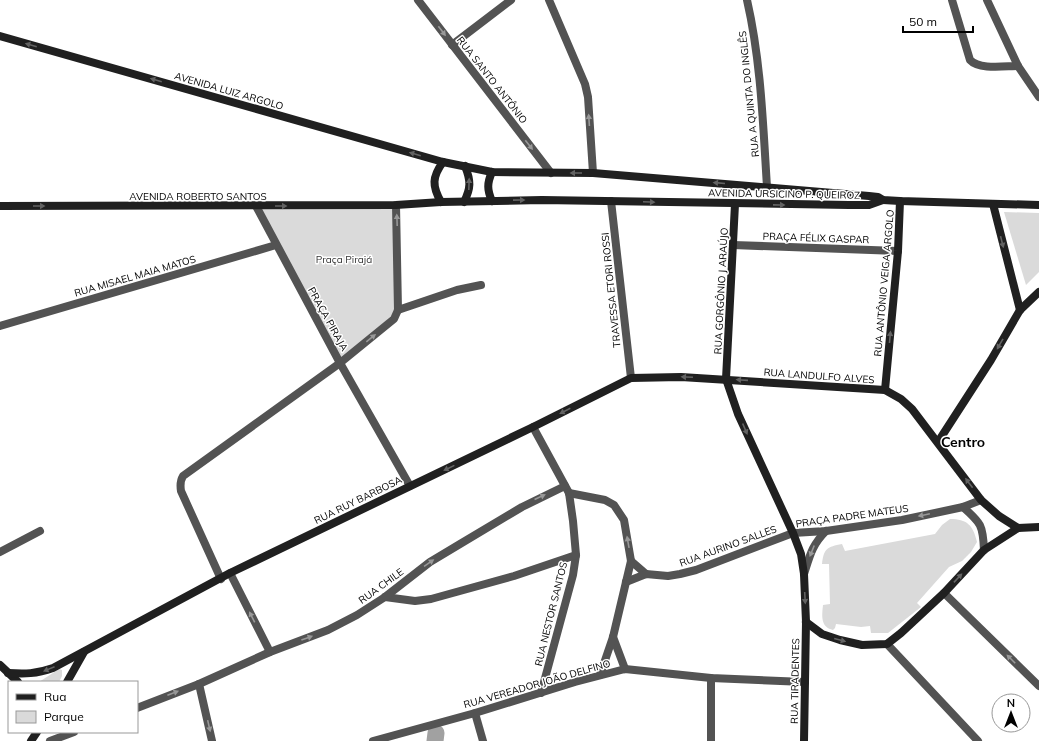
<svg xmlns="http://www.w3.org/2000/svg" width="1039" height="741" font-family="Mulish,sans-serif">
<rect width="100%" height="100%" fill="#fff"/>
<!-- green -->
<g fill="#dadada">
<polygon points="396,205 398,310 340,363 256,206"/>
<polygon points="1004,212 1039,213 1039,272 1026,285"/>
<path d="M950 519C967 519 973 525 977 542L971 552 962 561 949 567 917 603 921 607 888 633H871L870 626 861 627 836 624 835 628 833 630C820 627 822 615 823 605L830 604 829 564H822C824 548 827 547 842 544L845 551 935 534 942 525Z"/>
<polygon points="59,669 62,670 62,676 59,682 39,682"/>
</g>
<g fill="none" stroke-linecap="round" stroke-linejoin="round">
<!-- river -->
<polyline stroke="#a1a1a1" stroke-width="17" points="435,741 436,733"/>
<!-- street -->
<g stroke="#535353" stroke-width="8">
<polyline points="418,0 551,173"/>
<polyline points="549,0 585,84 588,97 593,173"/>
<path d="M747 0C761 61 763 124 767 187"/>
<path d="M952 0 970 60C979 70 1005 66 1018 66"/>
<polyline points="987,0 1018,66 1039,97"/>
<polyline points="452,45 511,0"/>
<polyline points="611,201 631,378"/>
<polyline points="256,206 340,363 410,486"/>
<polyline points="733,245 898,251"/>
<polyline points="398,310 457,290 481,285"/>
<polyline points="0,326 276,245"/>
<polyline points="533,427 569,493 573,521 576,555 573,575 541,693"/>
<polyline points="569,493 605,500 614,505 624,520 631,561 646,574"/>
<path d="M963 507C981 523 983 525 984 550"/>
<polyline points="0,552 40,531"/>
<polyline points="230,573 270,652"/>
<path d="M804 574C810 555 812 545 826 531"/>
<path d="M221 579 181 491C180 485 180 481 183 476L340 363 394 319 398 310 396 205"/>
<polyline points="626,582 646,574 668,576 680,574 696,570 793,533 826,531 902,520 963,507 981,500"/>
<polyline points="944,593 1039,686"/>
<polyline points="385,597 415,601 431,599 514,576 576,555"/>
<polyline points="613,637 625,669"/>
<polyline points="887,644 978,741"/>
<polyline points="600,675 613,637 631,561"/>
<polyline points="199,684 212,741"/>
<polyline points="137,708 199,684 270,652 328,630 357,615 385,597 430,562 460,544 522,507 565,486"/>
<polyline points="475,713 483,741"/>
<polyline points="50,741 74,732"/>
<polyline points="373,741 475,713 575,682 625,669 711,678 805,682"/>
<polyline points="711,741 711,678"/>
</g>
<!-- secondary -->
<g stroke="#202020" stroke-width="8">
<polyline points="0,36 443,162 492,172 593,173 869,196 878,197 883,200 900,201 1039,205"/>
<path d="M492 201C487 190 487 183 492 172"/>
<path d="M441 202C432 186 432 177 443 162"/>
<path d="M464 202C471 188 471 181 465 166"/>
<polyline points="735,204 726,379 738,414 793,533 801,554 804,574 806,622 804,741"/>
<polyline points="993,204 1020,310"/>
<polyline points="0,206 396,205 441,202 542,200 849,205 869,205 883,200"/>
<polyline points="885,390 898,251 900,201"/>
<polyline points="938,442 991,360 1020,310 1039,292"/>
<polyline points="806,622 822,634 840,640 862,645 887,644 901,633 944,593 984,550 1018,528 1039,527"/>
<polyline points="0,665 18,682"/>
<path d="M8 673C25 674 36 674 53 668L230 573 533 427 631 378 681 377 885 390 901 399 912 409 981 500 999 516 1018 528"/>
<polyline points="67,682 84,652"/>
<polyline points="31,741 37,732"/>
</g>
</g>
<!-- one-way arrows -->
<defs><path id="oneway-solid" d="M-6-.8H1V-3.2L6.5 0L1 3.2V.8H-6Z"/></defs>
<g fill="#989898">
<use href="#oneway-solid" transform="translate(442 31) rotate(53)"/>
<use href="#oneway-solid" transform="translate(589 120) rotate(-94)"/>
<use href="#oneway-solid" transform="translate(529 145) rotate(52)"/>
<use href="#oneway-solid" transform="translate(397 220) rotate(-92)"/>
<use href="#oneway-solid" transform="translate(371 338) rotate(-39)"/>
<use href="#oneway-solid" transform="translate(540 497) rotate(-25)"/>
<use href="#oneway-solid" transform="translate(924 515) rotate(168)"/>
<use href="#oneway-solid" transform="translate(628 542) rotate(-100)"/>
<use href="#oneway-solid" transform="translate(812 551) rotate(112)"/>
<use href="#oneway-solid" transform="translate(429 563) rotate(-35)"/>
<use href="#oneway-solid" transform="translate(252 617) rotate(-117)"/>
<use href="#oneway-solid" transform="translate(307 638) rotate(-20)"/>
<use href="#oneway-solid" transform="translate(1011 659) rotate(-135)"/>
<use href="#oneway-solid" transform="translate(173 693) rotate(-21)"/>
<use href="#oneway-solid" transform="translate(209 726) rotate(77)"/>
</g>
<g fill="#636363">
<use href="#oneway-solid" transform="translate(31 45) rotate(-164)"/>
<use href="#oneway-solid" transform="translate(156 80) rotate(-164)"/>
<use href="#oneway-solid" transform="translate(415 154) rotate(-164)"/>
<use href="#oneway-solid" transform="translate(576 173) rotate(-180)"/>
<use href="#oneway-solid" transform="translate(719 183) rotate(-175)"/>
<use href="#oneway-solid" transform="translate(469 184) rotate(-88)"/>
<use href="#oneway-solid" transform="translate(519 200) rotate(-1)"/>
<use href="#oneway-solid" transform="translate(649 202) rotate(2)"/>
<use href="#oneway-solid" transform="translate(779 205) rotate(1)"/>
<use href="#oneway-solid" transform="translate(39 206)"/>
<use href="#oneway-solid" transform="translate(281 206)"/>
<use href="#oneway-solid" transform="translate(1002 242) rotate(76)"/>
<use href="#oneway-solid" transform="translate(890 337) rotate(-85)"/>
<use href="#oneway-solid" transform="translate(1000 344) rotate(120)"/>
<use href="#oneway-solid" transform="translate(687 377) rotate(-177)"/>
<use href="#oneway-solid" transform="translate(742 380) rotate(-176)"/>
<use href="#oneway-solid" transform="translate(565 411) rotate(153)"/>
<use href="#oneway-solid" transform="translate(745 429) rotate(67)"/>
<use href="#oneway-solid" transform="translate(449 468) rotate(154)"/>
<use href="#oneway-solid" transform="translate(969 483) rotate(-127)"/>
<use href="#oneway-solid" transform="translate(958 578) rotate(-47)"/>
<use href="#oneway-solid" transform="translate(805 598) rotate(87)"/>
<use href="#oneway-solid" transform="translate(840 640) rotate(15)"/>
<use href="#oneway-solid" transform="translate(49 669) rotate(158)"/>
</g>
<g text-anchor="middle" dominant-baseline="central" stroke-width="3" stroke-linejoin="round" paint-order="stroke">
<!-- street labels -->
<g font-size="10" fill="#000" stroke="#fff">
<text transform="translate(492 80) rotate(52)">RUA SANTO ANTÔNIO</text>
<text transform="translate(229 91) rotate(16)">AVENIDA LUIZ ARGOLO</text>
<text transform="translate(749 94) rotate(-96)">RUA A QUINTA DO INGLÊS</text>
<text transform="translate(784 194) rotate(1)">AVENIDA URSICINO P. QUEIROZ</text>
<text x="198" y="196">AVENIDA ROBERTO SANTOS</text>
<text transform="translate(816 238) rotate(2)">PRAÇA FÉLIX GASPAR</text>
<text transform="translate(135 276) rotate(-16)">RUA MISAEL MAIA MATOS</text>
<text transform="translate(884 283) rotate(-85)">RUA ANTÔNIO VEIGA ARGOLO</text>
<text transform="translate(611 290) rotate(-96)">TRAVESSA ETORI ROSSI</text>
<text transform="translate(721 291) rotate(-87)">RUA GORGÔNIO J ARAÚJO</text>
<text transform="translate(328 319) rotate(61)">PRAÇA PIRAJA</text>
<text transform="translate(819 376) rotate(4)">RUA LANDULFO ALVES</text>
<text transform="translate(358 500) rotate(-26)">RUA RUY BARBOSA</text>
<text transform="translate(852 516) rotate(-8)">PRAÇA PADRE MATEUS</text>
<text transform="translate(728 546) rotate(-20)">RUA AURINO SALLES</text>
<text transform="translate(381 586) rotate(-36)">RUA CHILE</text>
<text transform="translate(551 614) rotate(-76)">RUA NESTOR SANTOS</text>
<text transform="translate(795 681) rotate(-89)">RUA TIRADENTES</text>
<text transform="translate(537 684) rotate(-16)">RUA VEREADOR JOÃO DELFINO</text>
</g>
<!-- park labels -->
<g font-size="10" fill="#313131" stroke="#fff">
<text x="344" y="259">Praça Pirajá</text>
</g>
<!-- district labels -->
<g font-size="14" font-weight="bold" fill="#000" stroke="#fff">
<text x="963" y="442">Centro</text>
</g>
</g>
<!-- legend -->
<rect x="8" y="681" width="130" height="52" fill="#ffffff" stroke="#999999"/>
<rect x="16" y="694" width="20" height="6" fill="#202020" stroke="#999999"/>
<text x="44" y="701" font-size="12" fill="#000000">Rua</text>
<rect x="16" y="711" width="20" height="12" fill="#dadada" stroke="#999999"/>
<text x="44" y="721" font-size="12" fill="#000000">Parque</text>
<!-- north arrow -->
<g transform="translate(1011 713)"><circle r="19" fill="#ffffff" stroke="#999999"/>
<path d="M0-3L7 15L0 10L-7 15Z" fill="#000000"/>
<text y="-6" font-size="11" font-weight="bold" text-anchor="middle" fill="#000000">N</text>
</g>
<!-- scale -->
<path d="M903 26v6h70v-6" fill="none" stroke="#000000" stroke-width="2"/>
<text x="909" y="26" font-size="12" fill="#000000" stroke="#ffffff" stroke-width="3" paint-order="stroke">50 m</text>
</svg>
